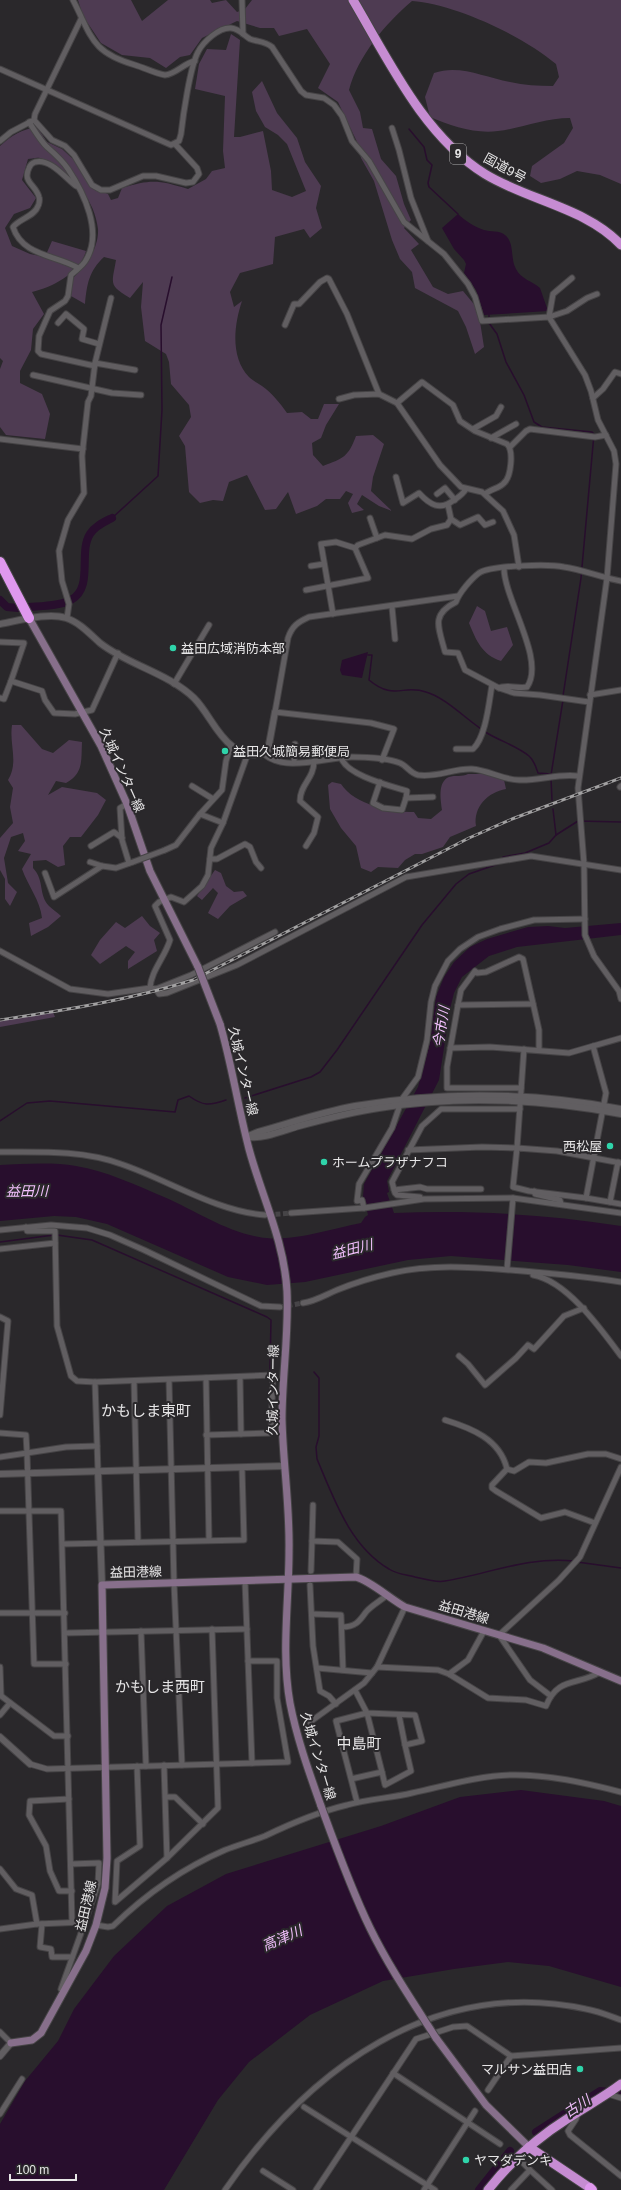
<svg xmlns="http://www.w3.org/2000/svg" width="621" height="2190" font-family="Arial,'Noto Sans JP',sans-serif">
<rect width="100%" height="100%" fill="#2a282b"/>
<!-- green -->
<g fill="#4e3b52">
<path d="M78 0H131L142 21 168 0H210L212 3 226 0 237 12 245 9 252 0H621V184L600 175 577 171 560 179 541 183 530 176 532 166 564 143 573 128 570 118C545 118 522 128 498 131 475 134 451 126 430 117L425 97 434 73C459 64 484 77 510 82 524 85 538 86 553 86L559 77 556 64C523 36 455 4 412 1 386 23 358 56 349 90L360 112 363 128 372 129 381 159 396 176 404 204 411 220 404 228 419 244 411 250 433 287 448 294 463 291 478 309 484 347 475 354 466 327 458 311 415 288 412 272 400 259 392 240 374 181 361 158 358 144 338 102 318 88 330 64 307 29 279 36 274 28H260L237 21 202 38 190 55 180 57 166 68 150 58 122 55 101 43 83 16Z"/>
<path d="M231 34 240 40 234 137H240L263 131 271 171 272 190 292 197 306 191 287 144 278 135 265 127 256 111 252 92 262 81 277 113 297 138 305 162 321 186 316 208 322 228 310 238 304 229 275 237 273 264 240 273 230 292 234 307 242 301C234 325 230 357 249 377 253 381 258 383 262 386 272 393 280 403 287 413L302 412 311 419H318L324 404H339L326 425 321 438 312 443 313 455 323 466C344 458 348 457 356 436L373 435 384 444 373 477 371 491 392 511 379 506 362 495 357 504 364 510 352 513 348 503 353 494 346 491 340 499H326L317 506 296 514 288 492 276 509 265 510 247 475 229 482 223 501 213 500 200 503 189 492 185 446 179 436 191 417 189 405 171 384 169 362 166 354 145 341 141 307 143 282 130 298C108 285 112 284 116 260L104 257C89 271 87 284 85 304L71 296 73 278C86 266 99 248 98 229 95 201 75 177 51 164 48 162 43 159 40 158 36 157 31 159 28 159L22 180 36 198 30 208 14 214 5 228 12 246 30 254 45 257 52 241 86 251C80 273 53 287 32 292L44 314 33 329 31 350 20 371V383L42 394 50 414 45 439 6 435 0 427V369L3 361 0 358V146C11 136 22 129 37 127L47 142 62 149 75 161 92 187 108 194 111 200 118 198 122 188C151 179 159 180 188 189L206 179 212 171 225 168 223 151 225 96 195 89 199 64 207 49 226 50Z"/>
<path d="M477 606 485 611 491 631 507 627 513 645 501 661C482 655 476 640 469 623Z"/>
<path d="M12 725H21L42 749 53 753 69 740 82 742C81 760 84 773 66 783L56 781 48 795 62 787 97 793 106 800 98 815 81 837H70L63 846 65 865 58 867 46 860 33 861V868C45 881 38 894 49 906 52 909 57 912 61 916L48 927 31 936 29 923 42 918C40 900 28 886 22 869L31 854 18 851 25 841 23 833 11 837 4 858 8 883 17 892 10 906 5 899V879L0 870V838L13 823 10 807 13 788 8 780C19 762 9 745 12 725Z"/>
<path d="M468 774H483L504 780 506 789C488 792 473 807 476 826L450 837 443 847 422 854H415L405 860 398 868 378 867 371 872 361 868 356 846 341 828 330 809 328 785 332 782 341 784C355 805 390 812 414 812L418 818 431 819 442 810C441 801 437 782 449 777 455 775 462 777 468 774Z"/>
<polygon points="215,870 221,873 226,886 234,892 243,891 247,896 230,906 218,919 208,913 218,893 213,888 202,900 197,896"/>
<polygon points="142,916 150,926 160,933 154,940 157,951 128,969 128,961 135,952 126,946 100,964 91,955 100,940 116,922 125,928"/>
<polygon points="53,1012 55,1017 0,1027 0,1021"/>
</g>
<!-- water -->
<g fill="#280e2d">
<path d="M458 214C465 221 475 227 484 230 490 232 500 230 505 235 515 243 510 259 516 269 521 279 532 281 540 288L548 311 484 315 476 290 464 273 466 264 464 260 454 249 442 228Z"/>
<polygon points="368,652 362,678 342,675 340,670 342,660"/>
<path d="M621 923V935L517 947 489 956 462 977 454 993 450 1009 439 1080 387 1181 389 1192 387 1193 394 1213C471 1210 545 1214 621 1226V1272L568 1265 451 1256 408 1260 305 1282 267 1285 228 1277 107 1224 76 1217 54 1216 0 1221V1165C23 1164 53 1162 76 1166 106 1171 136 1185 164 1197 196 1211 225 1231 259 1237 289 1243 331 1229 361 1223L365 1217 368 1215 364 1197H363L364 1184 418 1087 430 1043 436 997 444 977 454 962 470 947 487 939 528 927 548 926 565 928Z"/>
<polygon points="521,1790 604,1801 621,1806 621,1987 549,1966 508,1962 454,1969 383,1981 310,2015 249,2062 218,2100 164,2190 0,2190 0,2124 25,2081 58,2041 74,2009 114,1956 167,1906 226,1874 381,1826 460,1797"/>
</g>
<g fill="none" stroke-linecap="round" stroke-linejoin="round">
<!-- stream -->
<g stroke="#280e2d" stroke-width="1.5">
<polyline points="409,129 424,147 427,160 432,165 428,183 429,187 458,214"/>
<polyline points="489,315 489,323 497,334 506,362 524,395 534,422 542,427 592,432 594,434 581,578 563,696"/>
<polyline points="112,518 158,476 162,410 161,325 172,277"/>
<path d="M368 655H372L369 680C394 701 403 684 426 692 445 697 469 722 487 733 500 741 517 746 529 756 534 760 536 767 538 773L551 774"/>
<polyline points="551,775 563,700"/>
<polyline points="551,779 552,800"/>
<polyline points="553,809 556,835"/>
<polyline points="502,860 503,857 525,853 549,843 556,835 578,821 621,822"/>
<polyline points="245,1098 311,1077 320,1072 337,1050 422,925 456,884 469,874 498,864"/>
<path d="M0 1121 27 1103 50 1101 175 1112 178 1100 189 1096C203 1106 209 1106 226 1100"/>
<polyline points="57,1235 92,1240 267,1317 271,1320 270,1368 271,1372 275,1373"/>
<polyline points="0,1242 54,1235"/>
<path d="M314 1372 319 1378V1436L316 1447 317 1459C334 1499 350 1546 389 1569 396 1574 407 1575 415 1577 424 1579 436 1583 445 1581 488 1574 529 1556 574 1561"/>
<polyline points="577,1562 621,1568"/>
</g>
<!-- river -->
<g stroke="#280e2d" stroke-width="8">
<polyline points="0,600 7,607 18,608"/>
<path d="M29 607C42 606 60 606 71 600 94 587 78 553 90 534 95 526 104 522 112 518"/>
<polyline points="536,2132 600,2091 621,2093"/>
<polyline points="479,2190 510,2151"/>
</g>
<!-- minor-tunnel -->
<g stroke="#464447" stroke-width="5" stroke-dasharray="5 2.5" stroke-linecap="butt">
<polyline points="268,1215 291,1213"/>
<polyline points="280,1307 303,1303"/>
</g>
<!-- minor casing -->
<g stroke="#464446" stroke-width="7">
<g id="minor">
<path d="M73 0C92 37 91 52 135 65 145 68 154 73 165 75 176 74 184 63 195 61"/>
<polyline points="242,0 243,34"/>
<path d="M0 69 171 145 179 141 181 134C183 116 190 67 198 52 203 42 219 27 231 28 240 29 243 35 250 39 258 42 265 41 272 47L301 91 306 95 324 98 334 105 342 116 352 141 369 161 404 222 444 254 468 284 475 297 482 321 549 317 585 375 591 391 598 420 614 451 616 464 607 578 578 788 584 864 585 935 594 956 619 991 621 999"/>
<polyline points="34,120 52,140 65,146 74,155 92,185 101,190 110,190 143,176 156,176 186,183 193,182 199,174 197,168 175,144"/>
<polyline points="34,120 35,114 81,19"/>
<path d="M29 122C35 131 40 140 47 147 55 154 62 160 68 169 84 193 103 232 86 260 83 266 76 270 71 275L68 296 65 301 50 311 39 336 38 351 41 354 95 366"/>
<polyline points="392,128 399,150 411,198 428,241"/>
<polyline points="0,141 11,132 32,121"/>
<path d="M76 186C66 179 51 158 35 162 32 163 30 165 29 168 22 182 36 185 39 197 40 199 39 205 38 206 35 216 19 219 13 227 22 256 56 255 78 268"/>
<polyline points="549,317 567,311 587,298 597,294"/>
<polyline points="549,317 553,294 572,278"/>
<polyline points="58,323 66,314 84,329 82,339 99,344"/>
<polyline points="285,325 294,304 299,304 320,282 327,278 329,279 347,314 379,394"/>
<polyline points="95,363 135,370"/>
<polyline points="33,375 112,393 141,395"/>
<polyline points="593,398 603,389 615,372 621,374"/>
<polyline points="339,399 354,395 379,394 397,403 440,465 461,487 482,492 503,511 514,535 519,567"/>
<path d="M397 403 422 382 453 405 460 421 475 431 507 444C514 451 511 477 504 483 500 488 491 489 485 494"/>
<polyline points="473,429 496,416 501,407"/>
<polyline points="491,438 516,424"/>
<polyline points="0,439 83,449"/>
<polyline points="510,447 526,431 530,429 595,437 606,435"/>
<path d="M396 477 403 503 419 493C430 505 440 511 454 500 459 497 463 494 466 489"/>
<polyline points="437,494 445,488 455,500"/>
<polyline points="370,518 377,538"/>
<polyline points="451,519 460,525 478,517 485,525 493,522"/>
<polyline points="311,566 324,564"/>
<polyline points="306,590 368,578 355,548 358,545 385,535 412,539 431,529 447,525 451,519 448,505"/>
<polyline points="392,607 395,639"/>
<polyline points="333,614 321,544 336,542 355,548"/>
<polyline points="67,618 69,604 62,581 59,551 68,520 84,493 82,456 88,402 91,396 95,363 111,298"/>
<polyline points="0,642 24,643 11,681 42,691 45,700 54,713 75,714 92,710 118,653"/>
<polyline points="174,684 209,625"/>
<path d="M499 688C506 684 518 689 527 687 546 660 504 599 504 568"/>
<polyline points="590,695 621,690"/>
<polyline points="0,698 4,699 11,681"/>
<path d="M589 702 540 695 514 693 499 688 465 670 458 653 445 652C439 628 430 615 456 602 459 593 471 579 479 573 491 565 550 564 564 567 584 570 602 578 621 581"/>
<path d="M456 749H473C486 737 489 702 492 685"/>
<path d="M264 754C286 773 325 757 352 757 367 757 387 758 400 763 407 766 410 773 418 775 437 778 454 768 472 769 488 770 503 780 519 780 539 781 559 773 578 776"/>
<path d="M341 757C345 775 391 786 407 791L406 798 433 797"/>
<path d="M382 760 394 729 371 723 275 712 288 638C292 626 298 622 309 617L458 596"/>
<polyline points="294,762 295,744"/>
<polyline points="380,782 373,803 383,808 402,810 406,798"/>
<polyline points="192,786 213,799"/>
<polyline points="620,787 621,786"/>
<polyline points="127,804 120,808 122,840 129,863"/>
<polyline points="200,814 222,790 226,761 231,745"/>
<polyline points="91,846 114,832 122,838"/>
<path d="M306 846 314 833 318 817 300 801C300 784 314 779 314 761"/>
<polyline points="165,850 176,845 200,814 223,823"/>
<polyline points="210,859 217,859 245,844 250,847 256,862 261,868"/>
<polyline points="90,862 102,866"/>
<polyline points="45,873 54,897 102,866 116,868 133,862"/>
<polyline points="0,951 70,989 108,994 150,988 156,989 159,994 167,993 237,965 406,877 531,856 621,870"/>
<path d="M150 988C151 971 165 957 170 940L155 906 159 902 171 897 184 902 202 886 208 875 211 848 223 823 248 753"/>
<polyline points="156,989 191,975 275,932"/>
<polyline points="458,1005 461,990 475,971 477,973 486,972 519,957 523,959 539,1030 539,1050"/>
<polyline points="593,1046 606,1093 586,1198 621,1204"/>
<polyline points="450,1048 490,1047 569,1053 621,1038"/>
<polyline points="521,1088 447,1088 447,1067 458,1005 533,1004"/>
<polyline points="408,1150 482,1147 517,1148 524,1049"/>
<path d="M0 1152C40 1152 83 1150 121 1164 166 1179 217 1212 265 1215"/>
<polyline points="394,1190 420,1187 427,1189 481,1189"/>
<polyline points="534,1191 535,1194 560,1200 561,1204"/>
<polyline points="420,1197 397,1195 395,1193 392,1182 422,1126 441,1109 520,1109"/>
<polyline points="586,1198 529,1191 513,1187 517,1148 557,1151 621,1163"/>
<polyline points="610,1202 618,1162"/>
<polyline points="364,1208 362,1200 357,1201 359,1184 392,1128 402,1099 418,1077 427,1040 431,1002 435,986 448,961 460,949 478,937 500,929 534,920 585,919"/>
<polyline points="291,1213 364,1208 424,1199 513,1198"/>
<polyline points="26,1227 27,1231 55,1231 57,1326 71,1376 77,1381 95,1382"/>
<polyline points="0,1230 51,1225 87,1228 110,1235 144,1250 261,1306 280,1307"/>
<polyline points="0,1249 55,1243"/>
<polyline points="507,1269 513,1198 621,1213"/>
<path d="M533 1275C567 1281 601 1329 621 1356"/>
<path d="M303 1303C316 1301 325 1295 337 1290 354 1283 374 1277 392 1273 432 1264 470 1267 510 1270 547 1273 584 1276 621 1282"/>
<polyline points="0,1317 8,1321 0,1415"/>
<polyline points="459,1356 468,1364 485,1385 516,1358 528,1345 534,1349 564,1316 584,1308"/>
<polyline points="206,1378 209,1540"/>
<polyline points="240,1378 241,1434"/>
<polyline points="169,1380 174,1583 182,1765"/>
<polyline points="134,1381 138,1542"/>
<path d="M445 1420C471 1428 500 1439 507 1469"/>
<polyline points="0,1433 26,1435 27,1453 0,1457"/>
<polyline points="98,1472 95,1382 273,1375 271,1433 206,1435"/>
<polyline points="313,1505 312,1541 338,1542 357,1559 356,1577"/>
<polyline points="0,1511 61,1511 72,1921"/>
<polyline points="595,1523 565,1512 541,1518 496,1491 492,1488 492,1485 507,1469 514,1471 529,1462 546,1463 588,1454 606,1454 621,1459"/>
<polyline points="63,1544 244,1540 242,1468"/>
<polyline points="311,1571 312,1541"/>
<polyline points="245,1581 252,1763"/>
<polyline points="310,1585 313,1646 320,1691 329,1696 336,1704"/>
<polyline points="0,1613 65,1613"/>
<polyline points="312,1614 341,1615 343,1670"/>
<path d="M342 1627C355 1627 359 1622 366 1612 371 1606 380 1601 386 1596"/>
<polyline points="141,1631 146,1766"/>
<polyline points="65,1633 247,1629"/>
<polyline points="66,1664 34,1664 27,1453 66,1447 97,1446"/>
<polyline points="0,1667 1,1695"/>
<path d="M377 1667 438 1670 449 1674 488 1698 526 1700 546 1706C558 1676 578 1686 600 1672"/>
<polyline points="317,1668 372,1673"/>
<polyline points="449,1674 468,1660 484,1631"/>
<polyline points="355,1690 367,1713 415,1715 422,1741 405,1745 399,1715"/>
<polyline points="0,1695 54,1736 68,1736"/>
<polyline points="551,1696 530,1680 499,1635 559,1580 580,1557 621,1467"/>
<polyline points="0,1715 10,1703"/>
<polyline points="310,1722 364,1683 377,1667 405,1607"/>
<polyline points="30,1764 47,1769 288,1762 277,1698 277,1661 248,1661"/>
<polyline points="164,1765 167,1858"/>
<polyline points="137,1766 140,1846 117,1861 115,1902 167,1858 218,1808 212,1629"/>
<polyline points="382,1772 385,1785 411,1771 405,1745"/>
<polyline points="351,1779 382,1772 367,1713 336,1721 357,1802"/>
<polyline points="166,1797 175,1797 203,1824"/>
<polyline points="69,1799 30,1801 29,1815 46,1846 50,1871 59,1891 72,1891"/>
<polyline points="0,1869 16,1889 32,1895 37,1924"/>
<polyline points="42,1924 40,1947 51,1949 52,1957 72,1957"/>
<path d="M96 1925 108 1927 113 1926C146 1894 183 1868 225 1850 238 1845 252 1841 265 1836 292 1823 318 1812 347 1805 368 1799 391 1798 412 1793 445 1786 477 1776 510 1775 547 1774 586 1783 621 1792"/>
<polyline points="0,1929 37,1924 85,1922 98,1884 99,1863 71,1864"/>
<polyline points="61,1989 85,1922"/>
<polyline points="0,2032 11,2043"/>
<polyline points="393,2073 500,2144"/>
<polyline points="488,2090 511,2056 621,2048"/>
<polyline points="608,2094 621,2098"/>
<polyline points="304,2107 435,2190"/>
<polyline points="578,2113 576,2119 568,2131 570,2135 621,2176"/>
<polyline points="0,2114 22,2079"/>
<polyline points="530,2170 552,2190"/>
<polyline points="263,2171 293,2190"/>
<path d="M225 2190C308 2070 433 1976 586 2009 598 2011 610 2016 621 2020"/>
<polyline points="316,2190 416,2039 453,2027 467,2026 511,2056"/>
<polyline points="424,2190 475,2111"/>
<polyline points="511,2190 530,2170 523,2163"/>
</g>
</g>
<!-- tertiary casing -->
<g stroke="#464446" stroke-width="8">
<g id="tertiary">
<path d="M0 624C18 621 48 612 66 618 79 622 90 634 100 643 128 665 168 673 194 698 208 712 216 734 232 746 241 752 259 760 268 750L275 712"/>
<path d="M246 1137 258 1132C290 1123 322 1112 355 1106 444 1091 532 1092 621 1109"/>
<path d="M246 1137C264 1139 282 1131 299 1126 325 1119 352 1112 379 1108 459 1095 541 1099 621 1114"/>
<polyline points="98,1472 102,1585"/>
<polyline points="0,1474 285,1466"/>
<polyline points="0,1737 30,1764"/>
<polyline points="0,2056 11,2043"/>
</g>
</g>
<!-- secondary casing -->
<g stroke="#464446" stroke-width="9">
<g id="secondary">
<polyline points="29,618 101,746 127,804 150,871 198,967"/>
<path d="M220 1024C232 1065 238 1107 249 1149 262 1197 284 1240 287 1291 289 1334 282 1377 282 1419 283 1463 290 1507 289 1551 289 1601 281 1653 290 1703 297 1739 309 1772 321 1806"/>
<polyline points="436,2038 486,2105 529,2147"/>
<path d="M11 2043 32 2040 41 2033 86 1951 96 1925 105 1888 107 1858 102 1585 356 1577C369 1580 392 1600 405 1607L543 1648 621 1681"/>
</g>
</g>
<!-- trunk casing -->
<g stroke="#464446" stroke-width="11">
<g id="trunk">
<path d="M353 0C389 61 424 136 485 174 527 200 587 208 621 245"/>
<polyline points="529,2147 590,2188"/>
<path d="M488 2190C510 2162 537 2138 567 2119 585 2107 604 2097 621 2084"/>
</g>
</g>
<!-- motorway casing -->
<g stroke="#464446" stroke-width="12">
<g id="motorway">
<polyline points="0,562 29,618"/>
<polyline points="590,2188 592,2190"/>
</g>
</g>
<!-- minor -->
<use href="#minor" stroke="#615e61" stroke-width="5"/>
<!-- tertiary -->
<use href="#tertiary" stroke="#615e61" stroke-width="6"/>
<!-- secondary -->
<use href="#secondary" stroke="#876f8b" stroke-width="7"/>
<!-- trunk -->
<use href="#trunk" stroke="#c68cd2" stroke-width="9"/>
<!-- motorway -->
<use href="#motorway" stroke="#df98ee" stroke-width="10"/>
<!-- rail casing -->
<g stroke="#a2a1a2" stroke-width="3">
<path id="rail" d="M0 1020C65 1010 130 1000 193 980L469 838 512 819 621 778"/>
</g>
<!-- rail -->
<use href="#rail" stroke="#2a282b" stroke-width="1.5" stroke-dasharray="4.5" stroke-linecap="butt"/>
<!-- minor-bridge casing -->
<g stroke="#464446" stroke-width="7" stroke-linecap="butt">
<polyline id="minor-bridge" points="133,862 165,850"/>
</g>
<!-- secondary-bridge casing -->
<g stroke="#464446" stroke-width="9" stroke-linecap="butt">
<g id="secondary-bridge">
<polyline points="198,967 220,1024"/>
<path d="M321 1806C336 1847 351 1889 370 1928 389 1967 413 2002 436 2038"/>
</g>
</g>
<!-- minor-bridge -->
<use href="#minor-bridge" stroke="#615e61" stroke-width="5"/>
<!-- secondary-bridge -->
<use href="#secondary-bridge" stroke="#876f8b" stroke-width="7"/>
</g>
<!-- markers -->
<g fill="#2fd4aa" stroke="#2a282b" stroke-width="1.5">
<circle cx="173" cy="648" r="4"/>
<circle cx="225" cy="751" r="4"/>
<circle cx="610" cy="1146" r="4"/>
<circle cx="324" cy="1162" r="4"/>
<circle cx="580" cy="2069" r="4"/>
<circle cx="466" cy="2160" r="4"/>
</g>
<g text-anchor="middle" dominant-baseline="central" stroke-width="4" stroke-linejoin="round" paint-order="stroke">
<!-- shield labels -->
<rect fill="#2a282b" stroke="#aeadaf" stroke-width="1" x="450" y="144" width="16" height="20" rx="3"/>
<g font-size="12" font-weight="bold" fill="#e7e6e7">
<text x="458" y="154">9</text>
</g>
<!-- street labels -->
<g font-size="13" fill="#e7e6e7" stroke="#2a282b">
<text transform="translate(505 168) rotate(29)">国道9号</text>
<text transform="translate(122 770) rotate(66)">久城インター線</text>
<text transform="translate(243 1071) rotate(77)">久城インター線</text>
<text transform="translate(273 1390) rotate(-89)">久城インター線</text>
<text transform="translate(136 1572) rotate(-1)">益田港線</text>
<text transform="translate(464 1612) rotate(17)">益田港線</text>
<text transform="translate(318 1756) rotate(73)">久城インター線</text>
<text transform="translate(86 1906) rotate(-77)">益田港線</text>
</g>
<!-- poi labels -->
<g font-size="13" fill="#e7e6e7" stroke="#2a282b" text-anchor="start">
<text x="181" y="648">益田広域消防本部</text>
<text x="233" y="751">益田久城簡易郵便局</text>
<text x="602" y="1146" text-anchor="end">西松屋</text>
<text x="332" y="1162">ホームプラザナフコ</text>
<text x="572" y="2069" text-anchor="end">マルサン益田店</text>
<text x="474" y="2160">ヤマダデンキ</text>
</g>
<!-- water labels -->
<g font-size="14" font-style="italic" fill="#f1bffc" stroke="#2a282b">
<text transform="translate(441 1027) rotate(-81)">今市川</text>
<text x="27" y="1191">益田川</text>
<text transform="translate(352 1249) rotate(-14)">益田川</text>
<text transform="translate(282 1938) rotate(-24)">高津川</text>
<text transform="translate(577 2106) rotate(-33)">古川</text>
</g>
<!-- quarter labels -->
<g font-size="15" fill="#e7e6e7" stroke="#2a282b">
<text x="146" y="1410">かもしま東町</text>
<text x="160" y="1686">かもしま西町</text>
<text x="359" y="1743">中島町</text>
</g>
</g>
<!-- scale -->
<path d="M10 2174v6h66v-6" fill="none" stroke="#e7e6e7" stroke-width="2"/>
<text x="16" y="2174" font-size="12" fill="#e7e6e7" stroke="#2a282b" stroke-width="3" paint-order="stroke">100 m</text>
</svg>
